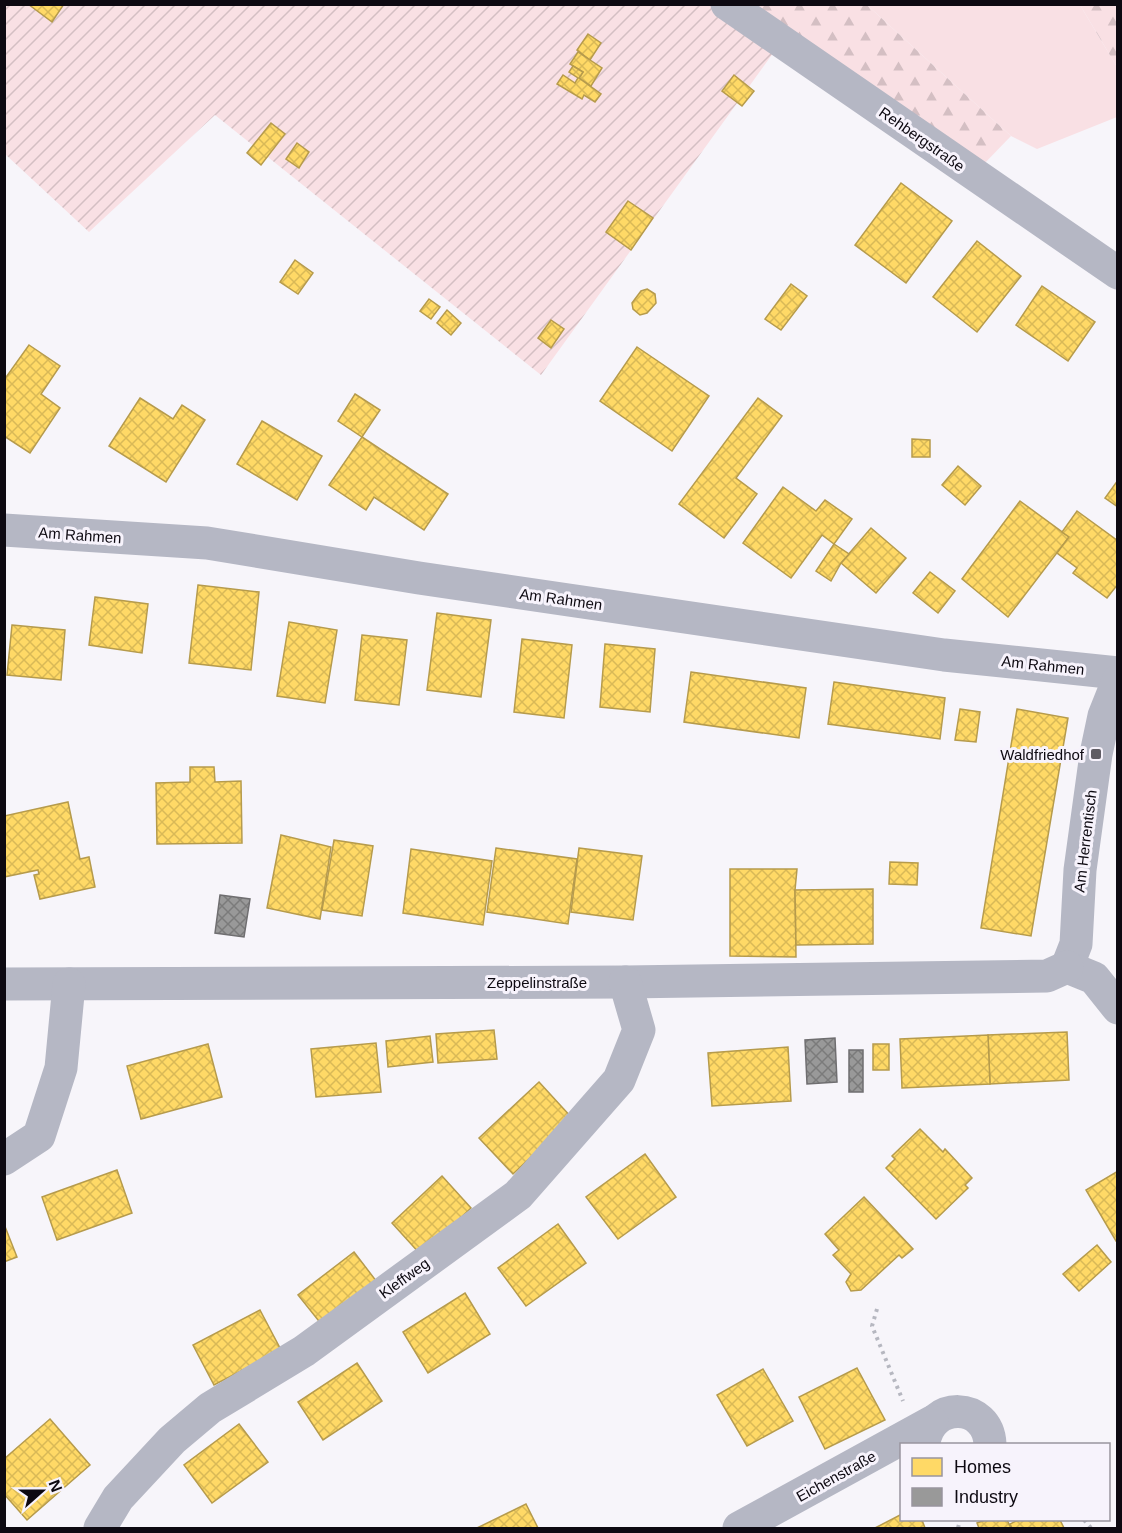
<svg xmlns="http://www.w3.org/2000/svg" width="1122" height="1533" font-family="Arial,sans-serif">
<defs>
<pattern id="forest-firs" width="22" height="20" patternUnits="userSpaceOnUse" patternTransform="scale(1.5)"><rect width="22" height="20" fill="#f9e0e4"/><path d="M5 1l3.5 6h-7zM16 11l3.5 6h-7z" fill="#d4bfc3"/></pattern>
<pattern id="garden-furrows" width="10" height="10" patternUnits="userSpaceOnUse" patternTransform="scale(1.5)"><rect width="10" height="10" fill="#f9e0e4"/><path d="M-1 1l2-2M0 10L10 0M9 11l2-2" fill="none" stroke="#d4bfc3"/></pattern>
<pattern id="homes-cross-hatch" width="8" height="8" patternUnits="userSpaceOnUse" patternTransform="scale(1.5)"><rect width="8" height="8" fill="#ffd966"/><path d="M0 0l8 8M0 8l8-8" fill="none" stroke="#d9b957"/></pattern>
<pattern id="industry-cross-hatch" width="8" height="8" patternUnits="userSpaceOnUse" patternTransform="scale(1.5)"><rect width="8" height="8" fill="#999"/><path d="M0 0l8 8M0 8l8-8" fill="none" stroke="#7b7b7b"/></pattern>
</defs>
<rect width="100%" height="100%" fill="#f7f5fa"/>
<!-- grass -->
<polygon fill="#f9e0e4" points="867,5 1080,5 1117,67 1117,117 1037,149 1011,136"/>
<!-- forest -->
<g fill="url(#forest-firs)">
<polygon points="740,5 867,5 1011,136 982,166"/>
<polygon points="1080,5 1117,5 1117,67"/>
</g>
<!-- garden -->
<polygon fill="url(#garden-furrows)" points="740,4 784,38 541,375 215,115 89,232 5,154 4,5"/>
<!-- homes -->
<g fill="url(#homes-cross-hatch)" stroke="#b69b4c" stroke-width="1.5">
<polygon points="28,4 64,4 52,22"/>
<polygon points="588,34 601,43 590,60 577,50"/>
<polygon points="578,52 602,68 591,86 579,78 583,72 570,64"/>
<polygon points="573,66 583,72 579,78 601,94 595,102 584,95 582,99 557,84 563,75 575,83 578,78 569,72"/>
<polygon points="734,75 754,91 742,106 722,91"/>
<polygon points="271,123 285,134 261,165 247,153"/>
<polygon points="297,143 309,152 299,168 286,159"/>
<polygon points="901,183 952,221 906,283 855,245"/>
<polygon points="628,201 653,218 631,250 606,232"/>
<polygon points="977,241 1021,276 977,332 933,297"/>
<polygon points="295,260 313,273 298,294 280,282"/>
<polygon points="791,284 807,296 781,330 765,319"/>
<polygon points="1042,286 1095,322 1068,361 1016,325"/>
<polygon points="647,289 655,294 656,303 647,313 640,315 633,309 632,303 641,291"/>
<polygon points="429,299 440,307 431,319 420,311"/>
<polygon points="447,310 461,323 451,335 437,323"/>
<polygon points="551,320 564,329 551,348 538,338"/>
<polygon points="29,345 60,366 41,394 60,408 30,453 4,436 4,380"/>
<polygon points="637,347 709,396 672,451 600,401"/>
<polygon points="355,394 380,410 362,437 338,421"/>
<polygon points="140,398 173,419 182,405 205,420 166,482 109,446"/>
<polygon points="758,398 782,416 736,478 757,494 724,538 679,504"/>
<polygon points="262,421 322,456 297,500 237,464"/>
<polygon points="362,437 448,494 424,530 374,497 366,510 329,485"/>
<polygon points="912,439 930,440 930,457 912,457"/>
<polygon points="958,466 981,486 965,505 942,485"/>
<polygon points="1118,480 1118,507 1105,498"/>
<polygon points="783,487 816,511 825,500 852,519 834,544 822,535 791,578 743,543"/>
<polygon points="1020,501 1069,537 1008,617 962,579"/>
<polygon points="1077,511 1118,541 1118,584 1107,598 1073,573 1077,568 1057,553 1069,537 1062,532"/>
<polygon points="871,528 906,558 876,593 841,563"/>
<polygon points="834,544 849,554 841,563 831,581 816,571"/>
<polygon points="930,572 955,591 938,613 913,593"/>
<polygon points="198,585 259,592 251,670 189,663"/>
<polygon points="95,597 148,604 142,653 89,645"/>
<polygon points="437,613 491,620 481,697 427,690"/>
<polygon points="289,622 337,630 325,703 277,696"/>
<polygon points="12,625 65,630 61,680 7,675"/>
<polygon points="362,635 407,640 399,705 355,700"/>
<polygon points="522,639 572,645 564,718 514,712"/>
<polygon points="605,644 655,649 650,712 600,707"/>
<polygon points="691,672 806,688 799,738 684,722"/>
<polygon points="834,682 945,698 940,739 828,724"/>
<polygon points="960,709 980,712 976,742 955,740"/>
<polygon points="1017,709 1068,718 1031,936 981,928"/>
<polygon points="190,767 214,767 215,782 241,781 242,843 157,844 156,783 190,782"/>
<polygon points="68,802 80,859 89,857 95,887 40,899 34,875 39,874 38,870 4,877 4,816"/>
<polygon points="281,835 331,847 320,919 267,908"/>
<polygon points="334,840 373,846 362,916 322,910"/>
<polygon points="496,848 577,859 568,924 487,912"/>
<polygon points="579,848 642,856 633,920 571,912"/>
<polygon points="411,849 492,861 483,925 403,913"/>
<polygon points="890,862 918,863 917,885 889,884"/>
<polygon points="730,869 797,869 795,890 796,957 730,956"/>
<polygon points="873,889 873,944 796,945 795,890"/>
<polygon points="494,1030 497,1059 438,1063 436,1034"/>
<polygon points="1067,1032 1069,1080 990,1084 988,1035"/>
<polygon points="988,1035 990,1084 902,1088 900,1039"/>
<polygon points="430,1036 433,1062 388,1067 386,1041"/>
<polygon points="376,1043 381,1092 316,1097 311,1049"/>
<polygon points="208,1044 222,1097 141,1119 127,1066"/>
<rect x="873" y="1044" width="16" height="26"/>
<polygon points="788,1047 791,1101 712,1106 708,1053"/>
<polygon points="539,1082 572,1118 513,1174 479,1138"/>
<polygon points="920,1129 943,1152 945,1149 972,1178 965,1185 968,1188 936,1219 886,1168 895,1159 892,1156"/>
<polygon points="645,1154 676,1197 618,1239 586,1197"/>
<polygon points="117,1170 132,1213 57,1240 42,1197"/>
<polygon points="1118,1171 1118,1240 1116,1241 1086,1190"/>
<polygon points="442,1176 471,1208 421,1255 392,1223"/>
<polygon points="864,1197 913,1249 902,1258 899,1255 861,1290 851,1291 846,1282 851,1274 833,1255 839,1250 825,1234"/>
<polygon points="4,1224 17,1257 4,1262"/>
<polygon points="558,1224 586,1263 526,1306 498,1268"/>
<polygon points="1097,1245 1111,1262 1079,1291 1063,1274"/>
<polygon points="354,1252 377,1282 322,1325 298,1295"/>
<polygon points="465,1293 490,1334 428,1373 403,1332"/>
<polygon points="260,1310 281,1350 214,1385 193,1345"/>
<polygon points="357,1363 382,1401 323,1440 298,1402"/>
<polygon points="857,1368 885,1420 825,1449 799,1397"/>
<polygon points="763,1369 793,1421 747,1446 717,1395"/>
<polygon points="50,1419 90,1465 27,1520 4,1494 4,1459"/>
<polygon points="239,1424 268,1462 212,1503 184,1465"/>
<polygon points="526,1504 538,1528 477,1528"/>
<polygon points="902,1514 902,1520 922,1520 925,1528 875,1528"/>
<polygon points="985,1520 1007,1520 1011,1528 979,1528 977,1523"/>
<polygon points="1018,1520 1060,1520 1064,1528 1012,1528 1010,1524"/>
</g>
<!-- industry -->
<g fill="url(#industry-cross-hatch)" stroke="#6f6e70" stroke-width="1.5">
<polygon points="220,895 250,899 244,937 215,933"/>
<polygon points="835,1038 837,1082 807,1084 805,1040"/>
<rect x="849" y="1050" width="14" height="42"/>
</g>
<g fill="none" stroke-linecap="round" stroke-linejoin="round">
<!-- path -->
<g stroke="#b6b7c0" stroke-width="4" stroke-dasharray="3 4.5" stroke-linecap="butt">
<polyline points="877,1309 872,1326 903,1401"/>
<polyline points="1084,1520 1091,1528"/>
<polyline points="958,1528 960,1520"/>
</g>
<!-- minor -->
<g stroke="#b5b7c4" stroke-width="33">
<polyline points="727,4 1118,273"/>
<polyline points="4,530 207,543 419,578 944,655 1118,673"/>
<polyline points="1067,967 1076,944 1080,870 1096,754 1104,716 1118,681"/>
<polyline points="1067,967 1094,978 1118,1008"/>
<polyline points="4,984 625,982 1047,976 1067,967"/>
<polyline points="4,1159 39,1136 61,1068 69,984"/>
<path d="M924 1443C930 1400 988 1402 990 1444"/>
<polyline points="100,1528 118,1498 172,1440 210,1408 304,1351 518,1195 619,1080 639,1030 625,982"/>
<polyline points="739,1528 932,1422"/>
</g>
</g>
<!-- markers -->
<rect fill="#5f5c63" stroke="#f7f3fc" stroke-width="2" x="1090" y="748" width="12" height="12" rx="3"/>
<g text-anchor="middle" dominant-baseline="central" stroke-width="6" stroke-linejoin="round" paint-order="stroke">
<!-- street labels -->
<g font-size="15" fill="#0d0911" stroke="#f7f3fc">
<text transform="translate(922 139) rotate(35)">Rehbergstraße</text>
<text transform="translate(80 535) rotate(4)">Am Rahmen</text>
<text transform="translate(561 599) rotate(8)">Am Rahmen</text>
<text transform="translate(1043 665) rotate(6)">Am Rahmen</text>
<text transform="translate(1085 841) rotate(-83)">Am Herrentisch</text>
<text x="537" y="982">Zeppelinstraße</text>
<text transform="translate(404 1278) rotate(-36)">Kleffweg</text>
<text transform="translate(836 1476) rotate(-29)">Eichenstraße</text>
</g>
<!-- poi labels -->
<g font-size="15" fill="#0d0911" stroke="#f7f3fc" text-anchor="end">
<text x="1084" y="754">Waldfriedhof</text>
</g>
</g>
<!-- border -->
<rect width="1122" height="1533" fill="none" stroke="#0d0911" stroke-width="12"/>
<!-- legend -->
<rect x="900" y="1443" width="210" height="78" fill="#f7f3fc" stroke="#99959e" stroke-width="1.5"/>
<rect x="912" y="1458" width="30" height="18" fill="#ffd966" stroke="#99959e" stroke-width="1.5"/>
<text x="954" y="1473" font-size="18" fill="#0d0911">Homes</text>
<rect x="912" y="1488" width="30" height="18" fill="#999999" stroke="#99959e" stroke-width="1.5"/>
<text x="954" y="1503" font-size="18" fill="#0d0911">Industry</text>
<!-- north arrow -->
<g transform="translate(42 1491) rotate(69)" stroke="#f7f3fc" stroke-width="4.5" paint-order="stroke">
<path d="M0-4.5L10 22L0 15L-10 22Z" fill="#0d0911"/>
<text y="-9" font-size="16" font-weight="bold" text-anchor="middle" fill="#0d0911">N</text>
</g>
</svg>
